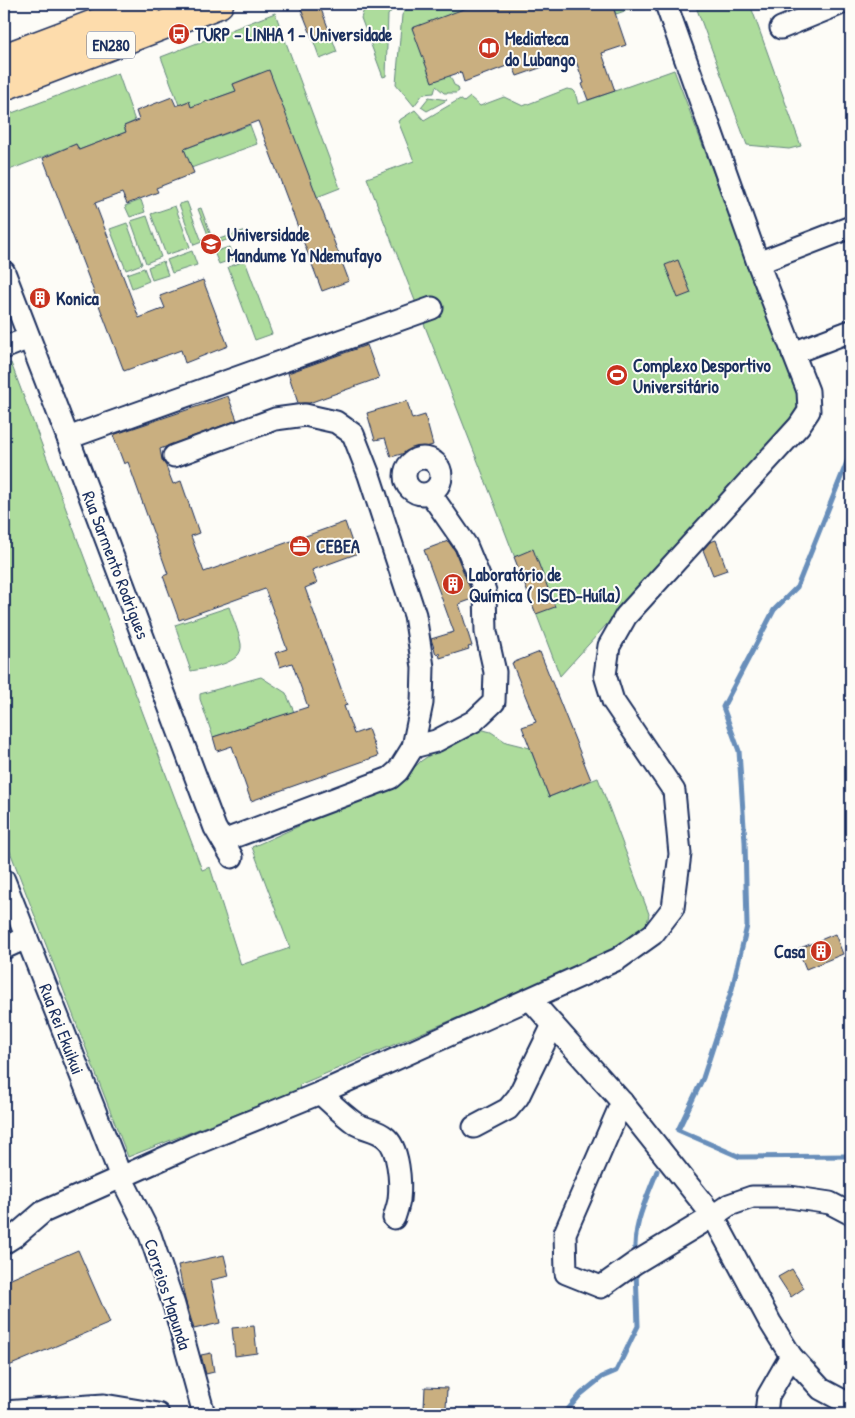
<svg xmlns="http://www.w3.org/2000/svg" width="855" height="1418" font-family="'Patrick Hand',sans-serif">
<rect width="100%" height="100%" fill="#fdfcf7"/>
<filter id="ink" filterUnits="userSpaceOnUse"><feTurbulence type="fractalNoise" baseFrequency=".02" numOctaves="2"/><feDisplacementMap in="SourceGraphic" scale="10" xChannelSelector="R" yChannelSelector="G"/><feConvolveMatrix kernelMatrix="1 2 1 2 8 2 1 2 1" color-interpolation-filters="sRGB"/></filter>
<g filter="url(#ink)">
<!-- green -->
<g fill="#addc9c" stroke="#64867d">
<polygon points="366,4 397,4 388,15 386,76 383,77 361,18"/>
<polygon points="432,4 468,4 469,7 450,76 454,85 458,87 459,91 456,93 444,93 436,86 434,93 423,94 414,106 396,84 402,15 406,9 429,7"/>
<polygon points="612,4 645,4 616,14"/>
<polygon points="695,4 750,4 801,146 789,149 747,145"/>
<polygon points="275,13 340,188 317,197 260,73 233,84 236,91 191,107 189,101 179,105 161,57"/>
<polygon points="329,30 337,52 320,59 312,37"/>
<path d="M674 70 793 382C797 397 801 404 793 418L560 676 491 495 367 178 414 161 398 121 415 110 424 120 460 99 464 102 470 97 480 106 504 97 523 106 567 89 573 90 575 92 578 104Z"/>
<polygon points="118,73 135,121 124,126 126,132 79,150 76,144 4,172 4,116"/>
<polygon points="429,97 447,100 427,111 421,107"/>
<polygon points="250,125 257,144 191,168 184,149"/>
<polygon points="141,200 145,212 130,217 125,206"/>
<polygon points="187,202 202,242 194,245 179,204"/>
<polygon points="175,206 190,247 166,255 151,214"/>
<polygon points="201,208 213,241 243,231 244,234 212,245 198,209"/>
<polygon points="147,216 161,257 146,263 131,221"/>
<polygon points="127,223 142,264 126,270 110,229"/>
<polygon points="229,247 234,259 219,264 214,252"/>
<polygon points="192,251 197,265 172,273 167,260"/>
<polygon points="163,261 168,275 152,280 148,267"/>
<polygon points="245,261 272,334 255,340 228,267"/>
<polygon points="144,268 149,281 132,288 127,274"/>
<polygon points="11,363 202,870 210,867 241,965 290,948 252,847 400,781 421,761 457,737 476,728 491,732 506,742 530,748 549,797 598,778 649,914 647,924 640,933 623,945 539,983 299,1085 300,1089 128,1157 4,836 4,366"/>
<path d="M229 607C233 619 239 632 241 644 244 665 205 668 191 671L175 625Z"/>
<polygon points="261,677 286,693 294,712 213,737 200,699 200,694"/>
</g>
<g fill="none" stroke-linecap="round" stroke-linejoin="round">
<!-- stream -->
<g stroke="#678eba" stroke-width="5">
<polyline points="851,452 797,587 774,610 723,707 739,751 745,842 747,926 732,989 703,1078 678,1130 740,1157 851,1156"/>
<path d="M635 1257C633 1224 646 1200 657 1171"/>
<polyline points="473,1414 475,1413 479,1414"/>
<polyline points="564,1414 581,1394 602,1377 616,1371 623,1357 631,1340 638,1326 636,1270"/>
</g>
</g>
<!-- building -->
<g fill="#c9af80" stroke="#1b2f5e">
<polygon points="299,4 319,4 329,30 312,37"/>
<polygon points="468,4 612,4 626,45 602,53 615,91 588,100 582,84 584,83 574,56 517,76 512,64 464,82 461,72 432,82 412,28 469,7"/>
<polygon points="269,70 349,281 322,291 258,121 184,149 194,173 156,188 158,192 127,204 122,193 95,203 139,318 165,308 160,296 203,280 228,346 185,363 181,350 124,371 43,158 76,144 79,150 126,132 124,126 139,120 136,111 172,97 176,106 189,101 191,107 236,91 233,84"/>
<polygon points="678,260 691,293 678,298 665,265"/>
<polygon points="367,345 379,378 309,403 298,403 288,373"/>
<polygon points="228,396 237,420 160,449 162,460 166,466 173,484 181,481 199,533 191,536 204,572 345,522 356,554 312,570 317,583 305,588 347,705 344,706 354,734 368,729 378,756 251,801 232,746 217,751 213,737 308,707 292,663 280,667 275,653 287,649 265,589 179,620 163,576 168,574 128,462 124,464 113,435"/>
<polygon points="407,401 412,419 425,415 433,445 391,457 385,438 375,440 367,413"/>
<polygon points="716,540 727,570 713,575 703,550 710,542"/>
<polygon points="448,541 455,551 473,596 473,599 459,604 472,646 468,647 469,649 440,658 439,653 436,654 431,639 454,632 424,550"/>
<polygon points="533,549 555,607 536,614 514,557"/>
<polygon points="540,652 591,780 549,797 522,727 536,722 512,663"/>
<polygon points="835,934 843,954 806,969 798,949"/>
<polygon points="78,1250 110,1323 4,1368 4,1282"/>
<polygon points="224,1255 229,1276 211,1280 220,1323 194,1329 185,1299 178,1265"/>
<polygon points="792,1269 804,1288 791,1297 778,1277"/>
<polygon points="254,1326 257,1353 235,1356 232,1328"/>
<polygon points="211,1353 214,1372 206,1374 201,1355"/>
<polygon points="425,1387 447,1388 446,1409 424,1408"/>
</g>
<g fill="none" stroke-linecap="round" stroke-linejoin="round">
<!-- minor casing -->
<g stroke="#1b2f5e" stroke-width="25">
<g id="minor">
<polyline points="781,28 840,4"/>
<polyline points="758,263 851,227"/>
<polyline points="4,272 68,438 215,828 232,857"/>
<polyline points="4,348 29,338"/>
<polyline points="793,353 851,331"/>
<polyline points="68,438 432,308"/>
<polyline points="174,456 275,419 305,415 336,422 353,434 369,475 415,615 423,667 422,703 413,747 436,741 474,721 494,702 495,672 486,632 485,591 466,545 430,493"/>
<circle cx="423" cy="476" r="18"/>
<polyline points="223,841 390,778 398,771 413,747"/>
<polyline points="4,880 121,1177 150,1235 174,1305 204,1414"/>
<polyline points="4,948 26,938"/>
<polyline points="530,999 622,1102 713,1216 770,1322 791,1356 821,1389 851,1405"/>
<path d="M320 1093C332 1104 343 1115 356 1124 365 1129 377 1130 385 1137 399 1147 401 1183 399 1200 398 1206 396 1212 394 1218"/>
<polyline points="622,1102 565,1233 566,1273 601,1287 635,1263 713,1216 729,1205 752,1197 790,1197 830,1203 851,1214"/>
<polyline points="474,1127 508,1109 518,1097 553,1025"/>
<polyline points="4,1243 15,1236 43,1212 200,1142 320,1093 618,959 653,934 673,908 680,854 674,791 613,701 605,675 609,646 626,616 799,426 809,411 808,391 758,263 666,4"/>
<polyline points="4,1412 104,1405 158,1414"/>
<polyline points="766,1414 768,1396 791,1356"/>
</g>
</g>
<!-- major casing -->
<g stroke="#1b2f5e" stroke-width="31">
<g id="major">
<polyline points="4,58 147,4"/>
<polyline points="4,86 219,4"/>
</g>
</g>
<!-- minor -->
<use href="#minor" stroke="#fdfcf7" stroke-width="21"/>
<!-- major -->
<use href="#major" stroke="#fddcac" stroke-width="28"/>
</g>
</g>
<!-- icons -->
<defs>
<g id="bus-disc" transform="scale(1.125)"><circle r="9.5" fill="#c8321e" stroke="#fdfcf7"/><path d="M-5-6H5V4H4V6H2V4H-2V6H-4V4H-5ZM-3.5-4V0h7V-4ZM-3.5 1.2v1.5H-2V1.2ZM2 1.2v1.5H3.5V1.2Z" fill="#fff"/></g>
<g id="library-disc" transform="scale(1.125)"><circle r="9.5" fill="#c8321e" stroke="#fdfcf7"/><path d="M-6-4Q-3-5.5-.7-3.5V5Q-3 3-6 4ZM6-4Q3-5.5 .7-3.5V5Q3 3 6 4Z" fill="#fff"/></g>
<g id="university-disc" transform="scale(1.125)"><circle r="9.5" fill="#c8321e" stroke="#fdfcf7"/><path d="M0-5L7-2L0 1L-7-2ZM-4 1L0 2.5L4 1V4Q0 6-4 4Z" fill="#fff"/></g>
<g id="building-disc" transform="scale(1.125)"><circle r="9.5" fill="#c8321e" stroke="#fdfcf7"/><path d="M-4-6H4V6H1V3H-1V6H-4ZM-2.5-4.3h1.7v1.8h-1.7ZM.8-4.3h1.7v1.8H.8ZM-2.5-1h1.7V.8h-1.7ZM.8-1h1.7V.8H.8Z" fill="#fff"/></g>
<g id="stadium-disc" transform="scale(1.125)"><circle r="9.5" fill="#c8321e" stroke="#fdfcf7"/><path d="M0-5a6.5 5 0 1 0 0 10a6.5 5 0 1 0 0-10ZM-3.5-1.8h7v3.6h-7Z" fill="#fff"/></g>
<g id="office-disc" transform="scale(1.125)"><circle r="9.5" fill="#c8321e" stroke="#fdfcf7"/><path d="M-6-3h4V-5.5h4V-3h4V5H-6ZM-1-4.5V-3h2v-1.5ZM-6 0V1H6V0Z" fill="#fff"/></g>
</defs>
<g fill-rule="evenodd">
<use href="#bus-disc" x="179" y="34"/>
<use href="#library-disc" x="489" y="48"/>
<use href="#university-disc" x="211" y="244"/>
<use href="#building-disc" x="40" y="298"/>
<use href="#stadium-disc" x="617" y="375"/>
<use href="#office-disc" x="300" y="546"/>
<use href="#building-disc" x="453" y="584"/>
<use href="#building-disc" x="821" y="951"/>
</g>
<g text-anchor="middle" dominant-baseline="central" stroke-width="4" stroke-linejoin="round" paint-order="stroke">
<!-- shield labels -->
<rect fill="#fdfcf7" stroke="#5f6c8c" stroke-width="1" x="87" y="31.5" width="48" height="27" rx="4"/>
<g font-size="16" font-weight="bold" fill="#1b2f5e">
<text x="111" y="45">EN280</text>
</g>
<!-- poi labels -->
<g font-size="18" font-weight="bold" fill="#1b2f5e" stroke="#fdfcf7" text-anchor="start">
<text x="195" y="34">TURP - LINHA 1 - Universidade</text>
<text x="505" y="38">Mediateca<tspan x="505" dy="21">do Lubango</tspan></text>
<text x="227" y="234">Universidade<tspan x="227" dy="21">Mandume Ya Ndemufayo</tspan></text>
<text x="56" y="298">Konica</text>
<text x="633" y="365">Complexo Desportivo<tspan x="633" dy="21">Universitário</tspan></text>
<text x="316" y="546">CEBEA</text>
<text x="469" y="574">Laboratório de<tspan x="469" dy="21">Química ( ISCED-Huíla)</tspan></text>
<text x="805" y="951" text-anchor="end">Casa</text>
</g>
<!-- street labels -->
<g font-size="18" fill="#1b2f5e" stroke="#fdfcf7">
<text transform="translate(116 565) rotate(69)">Rua Sarmento Rodrigues</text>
<text transform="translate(62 1029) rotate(69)">Rua Rei Ekuikui</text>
<text transform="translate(168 1294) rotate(72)">Correios Mapunda</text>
</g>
</g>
<!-- margin -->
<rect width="855" height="1418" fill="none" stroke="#fdfcf7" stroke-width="20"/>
<rect x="10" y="10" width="835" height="1398" fill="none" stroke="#1b2f5e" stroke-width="2" filter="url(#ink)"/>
</svg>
